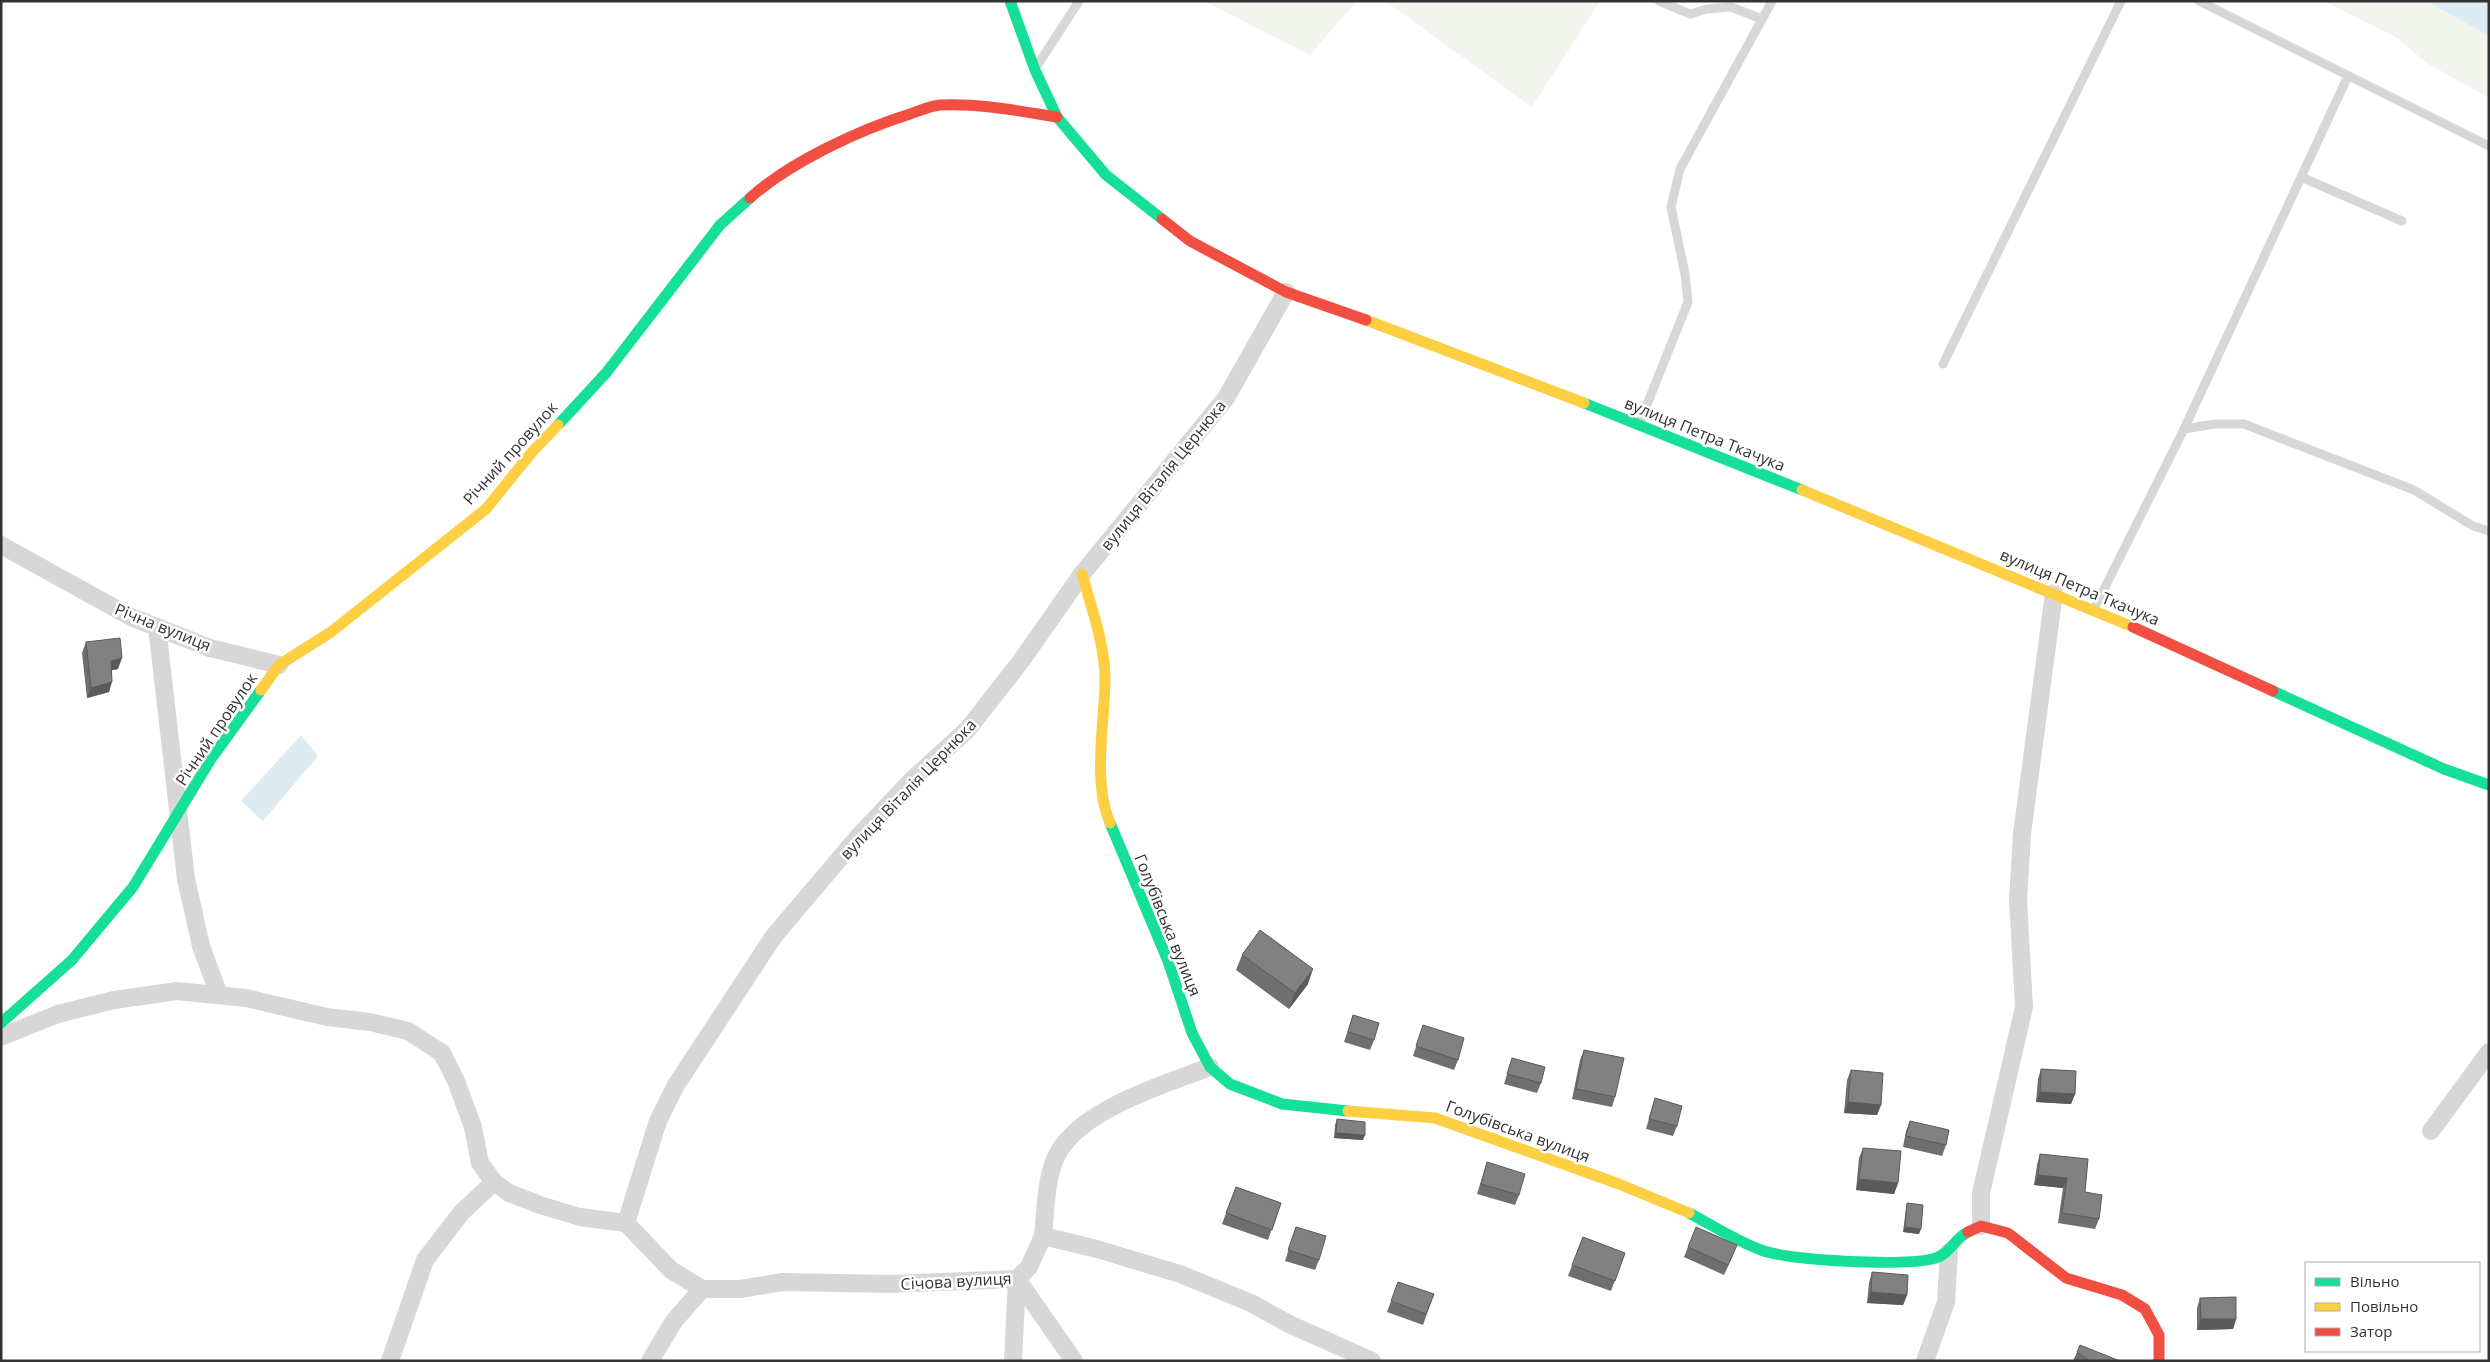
<svg xmlns="http://www.w3.org/2000/svg" width="2490" height="1362" font-family="'Open Sans',sans-serif">
<rect width="100%" height="100%" fill="#fff"/>
<!-- green -->
<g fill="#f1f5ed">
<polygon points="1204,1 1357,1 1310,55"/>
<polygon points="1385,1 1600,1 1532,107"/>
<polygon points="2324,1 2426,1 2489,36 2489,98 2427,63 2396,37"/>
</g>
<!-- water -->
<g fill="#ddebf3">
<polygon points="2426,1 2489,1 2489,36"/>
<polygon points="301,735 318,756 263,821 241,801"/>
</g>
<g fill="none" stroke-linecap="round" stroke-linejoin="round">
<!-- lane -->
<g stroke="#d7d7d7" stroke-width="9">
<polyline points="1659,1 1690,14 1707,9 1731,7 1762,19"/>
<polyline points="2199,1 2489,146"/>
<polyline points="1037,66 1079,1"/>
<polyline points="2301,177 2402,221"/>
<polyline points="1943,364 2121,1"/>
<polyline points="1640,422 1688,302 1685,274 1671,207 1680,169 1772,1"/>
<polyline points="2184,429 2348,76"/>
<polyline points="2095,607 2184,429 2215,424 2244,424 2414,490 2473,526 2489,531"/>
</g>
<!-- street -->
<g stroke="#d7d7d7" stroke-width="18">
<polyline points="1,545 131,617 210,648 279,665"/>
<polyline points="157,627 186,879 201,946 219,995"/>
<polyline points="1,1037 58,1014 114,1000 177,991 246,998 327,1017 370,1022 408,1031 442,1053 456,1081 473,1127 480,1163 494,1182 509,1193 540,1205 580,1217 626,1223"/>
<polyline points="2431,1131 2489,1052"/>
<polyline points="1981,1226 1981,1193 2024,1007 2018,900 2022,834 2054,593"/>
<path d="M1043 1236C1046 1210 1045 1177 1058 1153 1082 1109 1165 1084 1210 1067"/>
<polyline points="1017,1279 1074,1361"/>
<polyline points="702,1289 671,1270 626,1223 658,1121 676,1085 774,936 857,838 912,780 968,729 1021,661 1082,574 1226,398 1286,292"/>
<polyline points="390,1361 425,1260 461,1213 494,1182"/>
<polyline points="650,1361 674,1321 702,1289 740,1289 783,1282 891,1284 1017,1279 1029,1267 1043,1236 1097,1249 1180,1274 1251,1303 1289,1324 1372,1361"/>
<polyline points="1013,1361 1017,1279"/>
<polyline points="1925,1361 1946,1302 1949,1252"/>
</g>
<!-- fast -->
<g stroke="#16e098" stroke-width="11">
<polyline points="1010,1 1035,70 1057,117 1106,175 1162,219"/>
<polyline points="1584,403 1802,490"/>
<polyline points="558,425 606,373 720,225 750,198"/>
<polyline points="2273,691 2444,769 2489,785"/>
<polyline points="1110,823 1168,961 1192,1033 1210,1067 1230,1084 1282,1104 1348,1111"/>
<polyline points="1,1023 72,960 133,887 211,759 261,690"/>
<path d="M1689 1213C1712 1225 1736 1241 1761 1250 1792 1261 1900 1266 1932 1259 1951 1255 1953 1239 1968 1232"/>
</g>
<!-- slow -->
<g stroke="#ffcf43" stroke-width="11">
<polyline points="1366,320 1584,403"/>
<polyline points="1802,490 2133,627"/>
<path d="M1082 574C1091 607 1105 644 1105 679 1105 723 1092 781 1110 823"/>
<polyline points="261,690 279,665 331,632 486,509 532,452 558,425"/>
<polyline points="1348,1111 1435,1118 1619,1184 1689,1213"/>
</g>
<!-- jam -->
<g stroke="#f24e42" stroke-width="11">
<path d="M750 198C790 162 859 130 910 114 919 111 930 106 940 105 978 103 1019 111 1057 117"/>
<polyline points="1162,219 1190,241 1286,292 1366,320"/>
<polyline points="2133,627 2273,691"/>
<polyline points="1968,1232 1981,1226 2008,1233 2066,1278 2122,1295 2145,1309 2159,1335 2159,1361"/>
</g>
</g>
<!-- wall -->
<g fill="#6f6f6f">
<polygon points="86,642 118,669 112,670 109,692 87,698 82,653"/>
<polygon points="1242,955 1308,984 1289,1009 1236,970"/>
<polygon points="1353,1015 1374,1040 1370,1050 1344,1042"/>
<polygon points="1423,1025 1458,1060 1454,1070 1413,1056"/>
<polygon points="1584,1050 1615,1097 1612,1107 1572,1099 1580,1060"/>
<polygon points="1512,1058 1541,1083 1537,1093 1504,1084"/>
<polygon points="2041,1069 2075,1094 2071,1104 2036,1102 2038,1079"/>
<polygon points="1851,1070 1881,1105 1877,1115 1844,1113 1847,1080"/>
<polygon points="1655,1098 1677,1126 1673,1136 1646,1129"/>
<polygon points="1337,1119 1363,1140 1334,1138 1335,1125"/>
<polygon points="1910,1121 1946,1145 1942,1156 1903,1147 1906,1131"/>
<polygon points="1863,1148 1898,1183 1894,1194 1856,1190 1859,1158"/>
<polygon points="2040,1154 2085,1192 2099,1219 2095,1229 2058,1223 2063,1188 2034,1185 2037,1165"/>
<polygon points="1487,1162 1519,1195 1515,1205 1477,1194"/>
<polygon points="1236,1187 1281,1203 1268,1240 1222,1224"/>
<polygon points="1907,1203 1919,1234 1903,1232 1906,1208"/>
<polygon points="1296,1227 1319,1260 1315,1270 1285,1261"/>
<polygon points="1583,1237 1625,1253 1611,1291 1568,1276"/>
<polygon points="1737,1245 1724,1275 1684,1257 1688,1247"/>
<polygon points="1872,1272 1907,1295 1903,1305 1867,1303 1869,1283"/>
<polygon points="1398,1282 1434,1294 1423,1325 1387,1312"/>
<polygon points="2200,1298 2236,1319 2233,1329 2197,1330 2197,1308"/>
<polygon points="2077,1352 2120,1361 2073,1361"/>
</g>
<!-- shaded-wall -->
<g fill="#5a5a5a">
<polygon points="122,658 118,669 108,671 111,661"/>
<polygon points="112,682 109,692 87,698 91,688"/>
<polygon points="1313,969 1308,984 1289,1009 1295,993"/>
<polygon points="2040,1092 2075,1094 2071,1104 2036,1102"/>
<polygon points="1848,1102 1881,1105 1877,1115 1844,1113"/>
<polygon points="1336,1133 1365,1135 1363,1140 1334,1138"/>
<polygon points="2038,1175 2067,1178 2063,1188 2034,1185"/>
<polygon points="1859,1179 1898,1183 1894,1194 1856,1190"/>
<polygon points="1905,1227 1921,1229 1919,1234 1903,1232"/>
<polygon points="1737,1245 1733,1255 1724,1275 1728,1265"/>
<polygon points="1871,1292 1907,1295 1903,1305 1867,1303"/>
<polygon points="2201,1319 2236,1319 2233,1329 2197,1330"/>
</g>
<!-- building -->
<g fill="#818181" stroke="#5a5a5a">
<polygon points="120,638 122,658 111,661 112,682 91,688 86,642"/>
<polygon points="1260,930 1313,969 1295,993 1242,955"/>
<polygon points="1353,1015 1379,1023 1374,1040 1348,1032"/>
<polygon points="1423,1025 1464,1038 1458,1060 1416,1046"/>
<polygon points="1584,1050 1624,1058 1615,1097 1576,1089"/>
<polygon points="1512,1058 1545,1067 1541,1083 1507,1074"/>
<polygon points="2041,1069 2076,1071 2075,1094 2040,1092"/>
<polygon points="1851,1070 1883,1073 1881,1105 1848,1102"/>
<polygon points="1655,1098 1682,1106 1677,1126 1649,1119"/>
<polygon points="1337,1119 1365,1122 1365,1135 1336,1133"/>
<polygon points="1910,1121 1949,1130 1946,1145 1906,1136"/>
<polygon points="1863,1148 1901,1151 1898,1183 1859,1179"/>
<polygon points="2040,1154 2088,1159 2085,1192 2102,1195 2099,1219 2062,1213 2067,1178 2038,1175"/>
<polygon points="1487,1162 1525,1174 1519,1195 1481,1184"/>
<polygon points="1236,1187 1281,1203 1272,1230 1226,1213"/>
<polygon points="1907,1203 1923,1205 1921,1229 1905,1227"/>
<polygon points="1296,1227 1326,1236 1319,1260 1288,1250"/>
<polygon points="1696,1227 1737,1245 1728,1265 1688,1247"/>
<polygon points="1583,1237 1625,1253 1615,1281 1572,1265"/>
<polygon points="1872,1272 1908,1275 1907,1295 1871,1292"/>
<polygon points="1398,1282 1434,1294 1426,1314 1391,1301"/>
<polygon points="2236,1297 2236,1319 2201,1319 2200,1298"/>
<polygon points="2080,1345 2120,1361 2090,1361 2077,1352"/>
</g>
<g text-anchor="middle" dominant-baseline="central" stroke-width="5" stroke-linejoin="round" paint-order="stroke">
<!-- street labels -->
<g font-size="16" fill="#333" stroke="#fff">
<text transform="translate(1705 434) rotate(22)">вулиця Петра Ткачука</text>
<text transform="translate(510 453) rotate(-48)">Річний провулок</text>
<text transform="translate(1163 475) rotate(-51)">вулиця Віталія Цернюка</text>
<text transform="translate(2080 587) rotate(23)">вулиця Петра Ткачука</text>
<text transform="translate(163 627) rotate(22)">Річна вулиця</text>
<text transform="translate(216 729) rotate(-56)">Річний провулок</text>
<text transform="translate(908 789) rotate(-46)">вулиця Віталія Цернюка</text>
<text transform="translate(1168 925) rotate(68)">Голубівська вулиця</text>
<text transform="translate(1518 1131) rotate(20)">Голубівська вулиця</text>
<text transform="translate(956 1281) rotate(-3)">Січова вулиця</text>
</g>
</g>
<!-- border -->
<rect width="2490" height="1362" fill="none" stroke="#333333" stroke-width="5"/>
<!-- legend -->
<rect x="2305" y="1262" width="175" height="90" fill="#ffffff" stroke="#adadad"/>
<rect x="2315" y="1278" width="25" height="8" fill="#16e098" stroke="#adadad"/>
<text x="2350" y="1287" font-size="15" fill="#333333">Вільно</text>
<rect x="2315" y="1303" width="25" height="8" fill="#ffcf43" stroke="#adadad"/>
<text x="2350" y="1312" font-size="15" fill="#333333">Повільно</text>
<rect x="2315" y="1328" width="25" height="8" fill="#f24e42" stroke="#adadad"/>
<text x="2350" y="1337" font-size="15" fill="#333333">Затор</text>
</svg>
